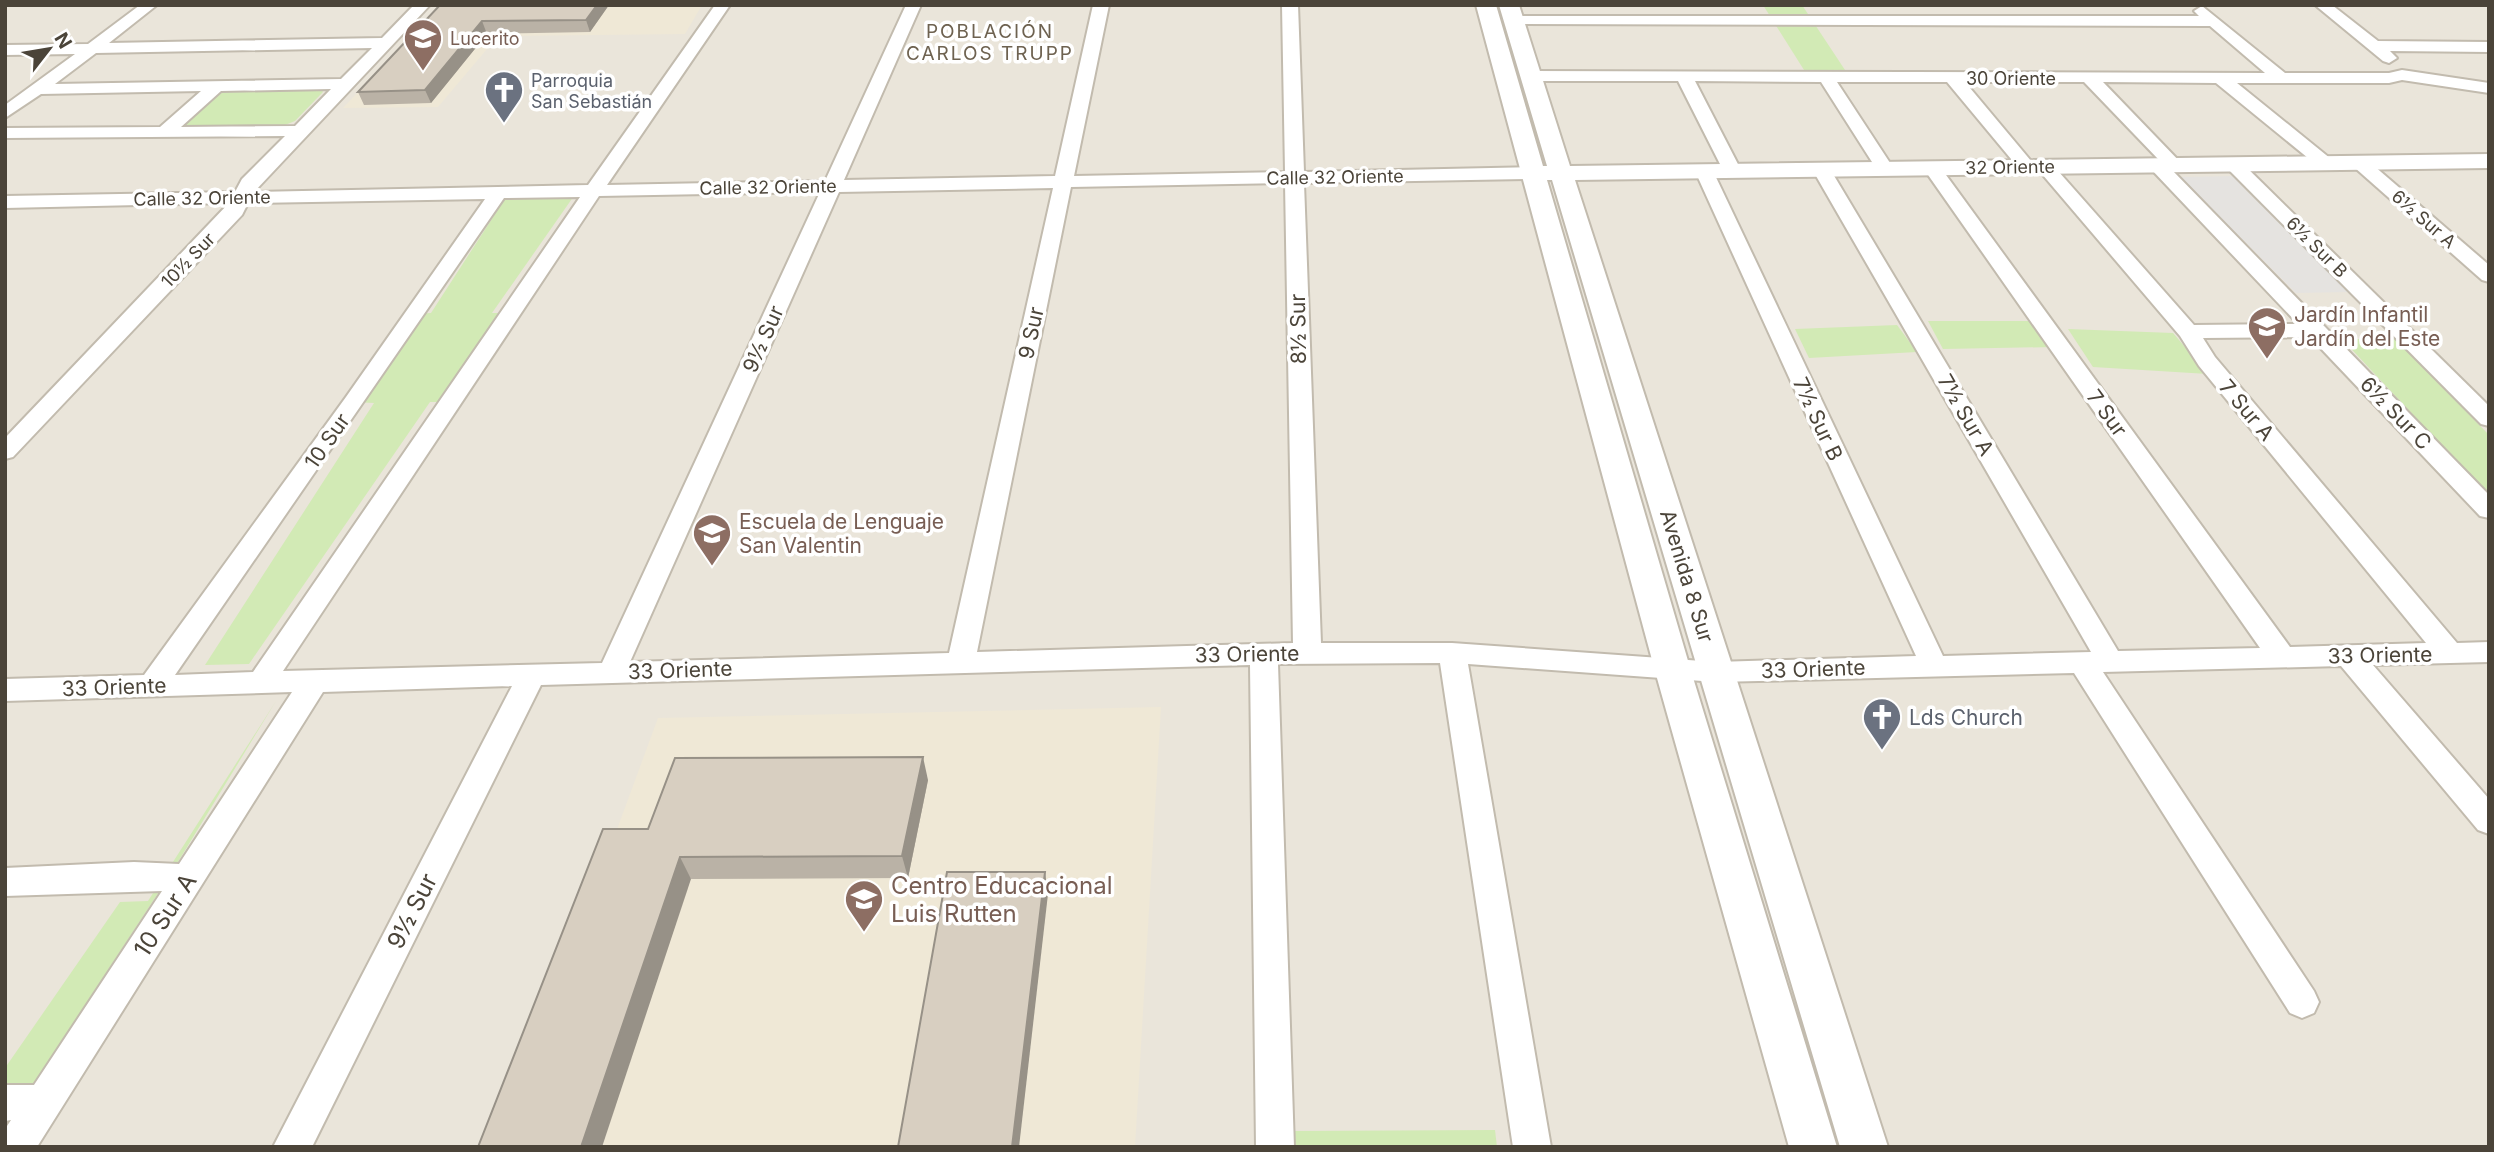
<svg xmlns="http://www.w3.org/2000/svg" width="2494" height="1152" font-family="Inter,sans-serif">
<rect width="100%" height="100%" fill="#f6f3ec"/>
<!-- residential -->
<rect fill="#eae5da" x="5" y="5" width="2484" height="1142"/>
<!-- education -->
<g fill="#efe8d6">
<polygon points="441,5 702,5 685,34 498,36 438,107 343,108"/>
<polygon points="1161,707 1135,1147 500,1147 658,718"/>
</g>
<!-- green -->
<g fill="#d2eab5">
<polygon points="1763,5 1802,5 1845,70 1804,70"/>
<polygon points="321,89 323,92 295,121 285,125 188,127 184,123 215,95 225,92"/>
<polygon points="576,193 492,313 504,313 450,402 430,402 249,664 205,665 374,403 354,402 412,314 431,313 508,194"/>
<polygon points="1928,321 2031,321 2053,347 1943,349"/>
<polygon points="1897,325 1917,352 1809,358 1795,329"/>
<polygon points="2068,329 2173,333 2208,374 2093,367"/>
<polygon points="2342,339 2396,339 2489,435 2489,496"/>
<polygon points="276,701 170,875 5,1128 5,1068 120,902 148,901"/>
<polygon points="1495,1130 1497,1147 1293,1147 1292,1131"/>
</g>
<!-- parking -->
<polygon fill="#e5e3e0" points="2241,176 2350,292 2296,293 2180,177"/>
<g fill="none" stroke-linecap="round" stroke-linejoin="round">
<!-- minor casing -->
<g stroke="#c2bbae" stroke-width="4">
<g id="minor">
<path d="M140 5H157L109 43 382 38 414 5H430L254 192 588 185 715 5H730L607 185 825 181 906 5H921L844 180 1055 176 1093 5H1109L1074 176 1285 172 1282 5H1298L1304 172 1532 167 1541 173 1532 179 1304 183 1321 643H1452L1716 662 1916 656 1695 171 1704 165 1713 171 1943 656 2091 652 1812 169 1815 165 1821 164 1830 169 2118 651 2260 648 1926 172 1923 168 1926 164H1938L2290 647 2426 643 2199 366 2180 336 2036 167 2027 172 2021 171 1947 82H1837L1894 169 1885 174 1879 173 1821 82 1695 81 1741 170 1732 176 1723 170 1678 81H1531L1523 76 1531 71 2265 73 2210 26 1513 24 1508 22V16H2199L2194 11 2202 6 2285 73H2389L2402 70 2489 83V93L2402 80 2389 83H2237L2331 159 2334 163 2325 168 2319 167 2216 83 2103 82 2183 165 2172 170 2489 495V518L2480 516 2310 337 2203 338 2215 357 2457 643 2489 642V662L2373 665 2489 799V834L2478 830 2341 666 2103 672 2314 991 2319 1002 2314 1013 2302 1018 2290 1013 2074 673 1716 682 1468 664 1551 1147H1513L1440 663 1278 664 1294 1147H1256L1250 665 541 685 312 1147H273L512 686 323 692 37 1147H5V1129L11 1120 5 1121V1085H34L162 891 5 896V868L134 862 179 864 292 692 5 701V679L144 675 346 397 485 199 248 203 242 215 13 457 5 459V438L229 203 5 208V196L235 192 242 179 285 136 5 138V128L160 127 201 91 41 94 5 118V105L75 54 5 55V45L88 44ZM372 48 341 79 55 84 96 53ZM1965 82H2084L2159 160 2151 161 2148 165 2151 169 2298 324 2194 325 2051 163 2045 162 2036 167ZM331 89 295 126 181 127 221 91ZM1285 183 1293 643 977 652 1071 187ZM1053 188 949 653 630 662 839 192ZM820 192 602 663 283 671 599 196ZM580 197 253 672 175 675 504 198Z"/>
<polygon points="2315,5 2332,5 2378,41 2489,42 2489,52 2390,51 2397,58 2389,63 2383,61"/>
<polygon points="2360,158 2366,159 2489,265 2489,282 2482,280 2354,167 2351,163"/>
<polygon points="2233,159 2239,160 2489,406 2489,426 2481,424 2227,168 2224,164 2227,160"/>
</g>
</g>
<!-- tertiary casing -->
<g stroke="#c2bbae" stroke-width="4">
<polygon id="tertiary" points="1476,5 1496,5 1543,166 1547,166 1499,5 1519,5 1570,166 2489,154 2489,168 1575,180 1888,1147 1840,1147 1552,180 1547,180 1691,671 1837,1147 1789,1147 1655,671"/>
</g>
<!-- minor -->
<use href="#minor" fill="#fff" fill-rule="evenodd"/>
<!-- tertiary -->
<use href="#tertiary" fill="#fff" fill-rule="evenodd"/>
</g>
<!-- wall -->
<g fill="#bab2a6">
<polygon points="440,5 609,5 590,32 487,34 431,103 364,105 358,92"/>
<polygon points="928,780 908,878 691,879 648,829"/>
</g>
<!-- shaded-wall -->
<g fill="#979187">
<polygon points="597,5 609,5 590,32 586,20"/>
<polygon points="482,21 487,34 431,103 425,90"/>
<polygon points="923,757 928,780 908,878 902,856"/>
<polygon points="680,857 691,879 602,1147 581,1147"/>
<polygon points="1045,872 1048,894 1019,1147 1012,1147"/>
</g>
<!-- building -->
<g fill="#d8cfc1" stroke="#979187" stroke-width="2">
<polygon points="440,5 597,5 586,20 482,21 425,90 358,92"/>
<polygon points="923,757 902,856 680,857 581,1147 478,1147 603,829 648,829 675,758"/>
<polygon points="947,872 1045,872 1012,1147 898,1147"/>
</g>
<!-- icons -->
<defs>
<g id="school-pin" transform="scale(2.0125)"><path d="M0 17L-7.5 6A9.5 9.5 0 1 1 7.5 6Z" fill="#8d6e63" stroke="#fff"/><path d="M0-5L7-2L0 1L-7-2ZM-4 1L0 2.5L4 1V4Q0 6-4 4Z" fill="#fff"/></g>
<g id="church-pin" transform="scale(2.0125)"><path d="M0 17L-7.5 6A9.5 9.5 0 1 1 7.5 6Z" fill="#6b7280" stroke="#fff"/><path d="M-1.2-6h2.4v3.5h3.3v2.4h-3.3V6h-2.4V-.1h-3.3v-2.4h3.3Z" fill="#fff"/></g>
</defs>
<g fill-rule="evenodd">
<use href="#school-pin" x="423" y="38"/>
<use href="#church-pin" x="504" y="90"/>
<use href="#school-pin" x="2267" y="326"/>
<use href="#school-pin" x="712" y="533"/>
<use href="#church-pin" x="1882" y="717"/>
<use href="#school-pin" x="864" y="899"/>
</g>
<g text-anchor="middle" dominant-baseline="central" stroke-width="7" stroke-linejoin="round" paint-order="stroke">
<!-- far-education labels -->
<g font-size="18" fill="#785e54" stroke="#fff" text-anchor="start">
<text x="450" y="38">Lucerito</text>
</g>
<!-- far-street labels -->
<g font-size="18" fill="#4b4439" stroke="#fff">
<text x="2011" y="78">30 Oriente</text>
<text transform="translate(2010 167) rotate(-1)">32 Oriente</text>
<text transform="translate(1335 177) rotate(-1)">Calle 32 Oriente</text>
<text transform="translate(768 187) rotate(-1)">Calle 32 Oriente</text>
<text transform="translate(202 198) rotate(-1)">Calle 32 Oriente</text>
<text transform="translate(2424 219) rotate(41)">6½ Sur A</text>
<text transform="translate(2317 247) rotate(45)">6½ Sur B</text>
<text transform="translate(188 260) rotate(-46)">10½ Sur</text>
</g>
<!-- far-worship labels -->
<g font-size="18" fill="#5b616d" stroke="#fff" text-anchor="start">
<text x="531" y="80">Parroquia<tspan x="531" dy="21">San Sebastián</tspan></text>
</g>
<!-- far-neighbourhood labels -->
<g font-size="19" letter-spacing="2" fill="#6e6250" stroke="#fff">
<text x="990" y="31">POBLACIÓN<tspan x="990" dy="22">CARLOS TRUPP</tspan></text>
</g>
<!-- education labels -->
<g font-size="21" fill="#785e54" stroke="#fff" text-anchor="start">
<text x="2294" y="314">Jardín Infantil<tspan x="2294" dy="24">Jardín del Este</tspan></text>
<text x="739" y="521">Escuela de Lenguaje<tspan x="739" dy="24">San Valentin</tspan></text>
</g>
<!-- street labels -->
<g font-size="21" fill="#4b4439" stroke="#fff">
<text transform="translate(1298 329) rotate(-91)">8½ Sur</text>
<text transform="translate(1031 333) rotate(-78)">9 Sur</text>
<text transform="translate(763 339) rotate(-66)">9½ Sur</text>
<text transform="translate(2247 410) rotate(50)">7 Sur A</text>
<text transform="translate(2107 413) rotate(54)">7 Sur</text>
<text transform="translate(2396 413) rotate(46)">6½ Sur C</text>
<text transform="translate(1966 415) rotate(60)">7½ Sur A</text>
<text transform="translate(1818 419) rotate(65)">7½ Sur B</text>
<text transform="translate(327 441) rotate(-55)">10 Sur</text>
<text transform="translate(1687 576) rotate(73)">Avenida 8 Sur</text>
<text transform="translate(1247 654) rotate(-1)">33 Oriente</text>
<text transform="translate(2380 655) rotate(-1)">33 Oriente</text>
<text transform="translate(1813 669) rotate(-2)">33 Oriente</text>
<text transform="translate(680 670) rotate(-2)">33 Oriente</text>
<text transform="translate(114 687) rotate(-2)">33 Oriente</text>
</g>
<!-- worship labels -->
<g font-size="21" fill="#5b616d" stroke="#fff" text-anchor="start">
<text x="1909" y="717">Lds Church</text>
</g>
<!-- near-education labels -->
<g font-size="24" fill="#785e54" stroke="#fff" text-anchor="start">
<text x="891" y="885">Centro Educacional<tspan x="891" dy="28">Luis Rutten</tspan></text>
</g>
<!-- near-street labels -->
<g font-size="24" fill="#4b4439" stroke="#fff">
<text transform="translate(412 911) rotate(-63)">9½ Sur</text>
<text transform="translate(165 915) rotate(-57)">10 Sur A</text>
</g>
</g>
<!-- border -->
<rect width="2494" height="1152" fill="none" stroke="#4b4439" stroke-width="14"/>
<!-- north arrow -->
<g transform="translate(49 49) rotate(59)" stroke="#ffffff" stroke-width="5" paint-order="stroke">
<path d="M0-5L12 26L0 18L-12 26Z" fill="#4b4439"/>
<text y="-10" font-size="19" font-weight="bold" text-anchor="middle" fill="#4b4439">N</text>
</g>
</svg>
